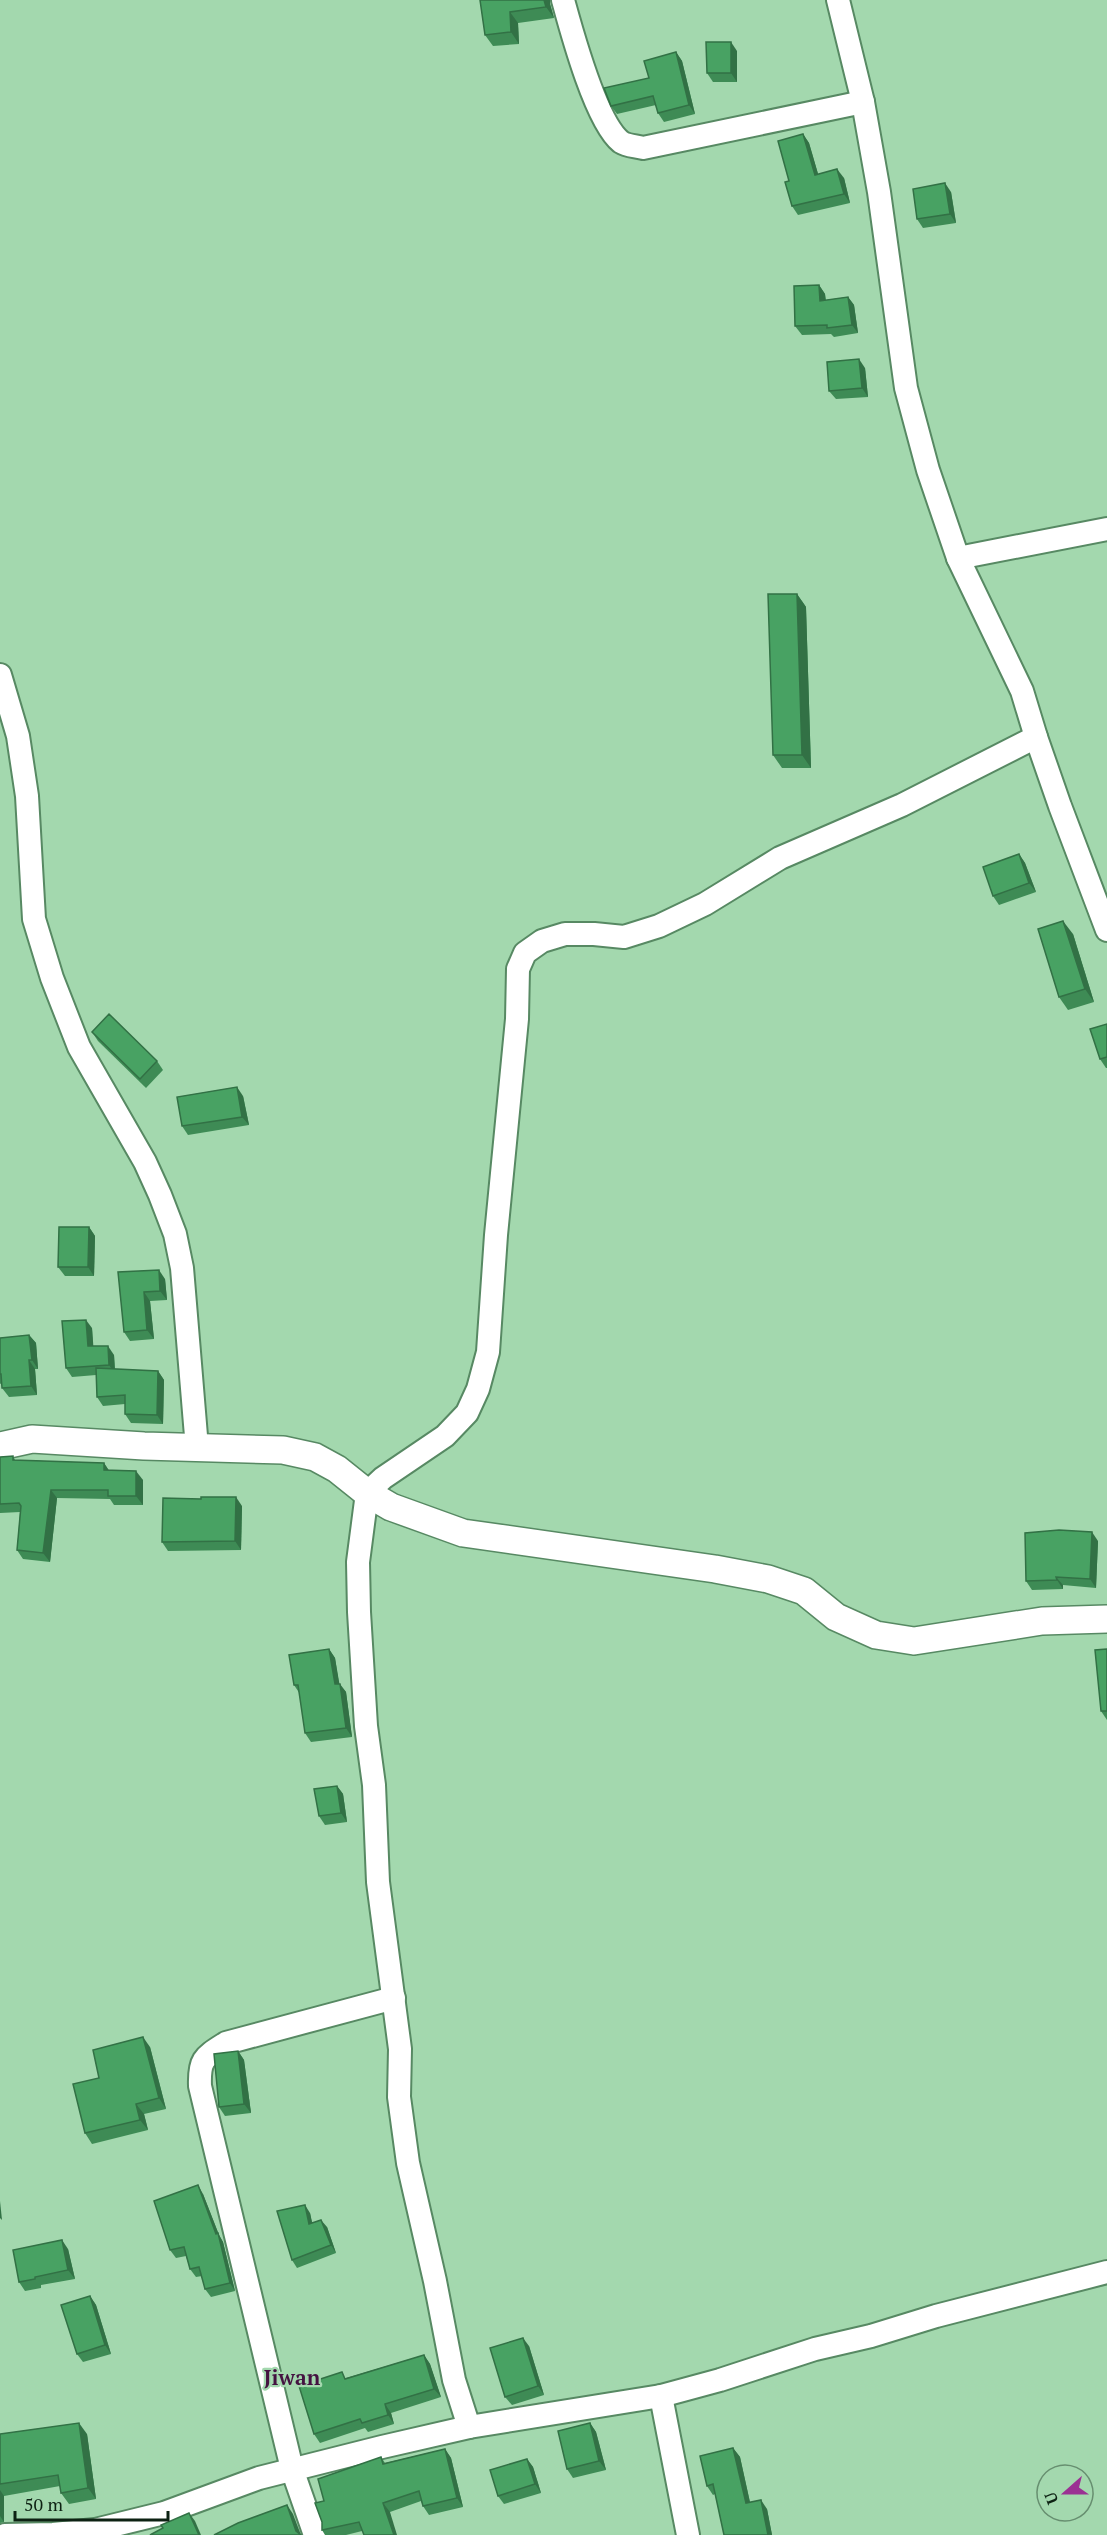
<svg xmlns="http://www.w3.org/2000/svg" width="1107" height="2535" font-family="'PT Serif',serif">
<rect width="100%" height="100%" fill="#a3d8ae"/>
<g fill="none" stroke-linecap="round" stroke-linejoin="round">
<!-- minor casing -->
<g stroke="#578963" stroke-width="26">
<g id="minor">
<path d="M563 0C572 33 596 122 621 142 627 146 636 146 643 148L863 102"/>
<polyline points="838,0 863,102 879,192 906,388 928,470 958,558 1022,691 1036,737 1060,806 1107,930"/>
<polyline points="958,558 1107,529"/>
<polyline points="0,675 18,736 27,796 34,919 52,978 79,1047 145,1162 160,1195 175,1234 182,1268 197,1448"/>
<polyline points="661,2396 688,2535"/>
<polyline points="469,2427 454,2380 435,2281 408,2163 399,2097 400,2049 378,1882 374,1785 366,1726 359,1612 358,1562 367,1493 383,1478 445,1436 467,1413 478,1389 488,1352 496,1235 517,1019 518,969 525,953 542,941 565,934 594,934 624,937 659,926 705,904 780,858 902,805 1036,737"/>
<polyline points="5,2535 53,2534 95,2530 164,2513 259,2478 382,2447 469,2427 661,2396 720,2380 815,2349 871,2336 936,2316 1107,2272"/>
<path d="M315 2535 292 2469 200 2086C199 2059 204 2057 226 2043L394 1998"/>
</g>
</g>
<!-- tertiary casing -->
<g stroke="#578963" stroke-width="30">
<polyline id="tertiary" points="0,1446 32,1439 144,1446 283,1450 315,1457 337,1469 367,1493 391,1507 463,1533 715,1569 768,1579 804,1591 836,1617 876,1635 914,1641 1042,1621 1107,1619"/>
</g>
<!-- minor -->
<use href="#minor" stroke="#fff" stroke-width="22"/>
<!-- tertiary -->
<use href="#tertiary" stroke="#fff" stroke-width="27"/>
</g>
<!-- wall -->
<g fill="#3e8b55">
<polygon points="480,0 550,0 550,4 554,18 518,23 519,44 493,46 485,35"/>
<polygon points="737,51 737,82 713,82 707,73"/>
<polygon points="676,52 682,61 695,114 664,122 658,113 656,105 617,114 611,106 649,78"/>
<polygon points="803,134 809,143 818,174 844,178 850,203 798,215 792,206 789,181"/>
<polygon points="951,192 956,223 923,228 917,219"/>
<polygon points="819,285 825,294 826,300 848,297 854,305 858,333 834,337 831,334 802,335 795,326"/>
<polygon points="865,368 868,397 836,399 829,391"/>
<polygon points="797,594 806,607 811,768 782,768 773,755"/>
<polygon points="1019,854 1025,863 1036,892 999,905 993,896"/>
<polygon points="1073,934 1094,1002 1068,1010 1059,997"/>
<polygon points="1107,1024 1107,1068 1106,1068 1100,1059"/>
<polygon points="92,1032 157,1061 163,1070 146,1088 98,1041"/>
<polygon points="243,1096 249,1125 188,1135 182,1126"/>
<polygon points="89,1227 95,1236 94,1276 65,1276 58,1267"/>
<polygon points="118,1272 165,1279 167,1300 150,1301 154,1339 130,1341 124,1332"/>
<polygon points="92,1328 93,1346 114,1355 115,1369 158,1371 164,1380 163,1424 131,1423 125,1414 125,1404 103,1406 97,1397 96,1375 72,1377 66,1368"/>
<polygon points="29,1335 36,1343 38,1369 35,1369 37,1395 9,1397 2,1388 2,1383 0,1384 0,1338"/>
<polygon points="13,1456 15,1460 104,1463 109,1471 143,1480 143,1505 114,1505 110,1499 57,1498 50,1562 23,1559 17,1550 20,1512 0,1513 0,1457"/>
<polygon points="242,1506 241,1550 168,1551 162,1542"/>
<polygon points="1098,1541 1096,1588 1063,1585 1063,1589 1032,1590 1026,1581"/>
<polygon points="329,1649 335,1658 339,1684 346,1692 352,1737 311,1742 305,1733 300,1694 294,1685"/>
<polygon points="1107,1649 1107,1720 1101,1711"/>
<polygon points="337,1786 343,1794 347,1822 325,1825 319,1816"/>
<polygon points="150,2047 166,2109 144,2114 148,2130 92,2144 85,2133 99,2078"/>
<polygon points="238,2051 244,2060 251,2113 225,2116 219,2107"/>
<polygon points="203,2194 219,2235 223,2242 235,2291 211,2297 205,2289 202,2276 196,2277 190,2269 186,2256 176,2258 170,2250"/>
<polygon points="310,2213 312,2223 327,2227 336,2253 297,2268 292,2260"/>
<polygon points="68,2249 75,2279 41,2285 41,2288 25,2291 19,2282"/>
<polygon points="90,2296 96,2305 111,2354 83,2362 77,2354"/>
<polygon points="529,2346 544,2395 512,2405 505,2397"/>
<polygon points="424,2355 430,2364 441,2397 391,2413 394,2424 368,2432 365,2428 320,2443 314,2434 346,2378"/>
<polygon points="590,2423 596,2432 606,2470 573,2478 567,2469"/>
<polygon points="0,2434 87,2434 96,2499 69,2504 61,2493 60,2486 4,2496 4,2522 0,2523"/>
<polygon points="733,2448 740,2457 750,2502 767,2509 772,2535 724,2535 715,2494 713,2495 707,2486"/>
<polygon points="445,2449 451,2458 463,2507 429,2515 423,2506 421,2501 390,2512 362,2531 346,2535 325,2535 322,2530 324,2501 381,2457 385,2463"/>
<polygon points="527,2459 533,2467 541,2493 504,2504 498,2496"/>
</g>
<!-- shaded-wall -->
<g fill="#327145">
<polygon points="544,0 550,0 550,4 554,18 546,7"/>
<polygon points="510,12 518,23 519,44 511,32"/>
<polygon points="731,42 737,51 737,82 731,73"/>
<polygon points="676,52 682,61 695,114 689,105"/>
<polygon points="803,134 809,143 821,184 815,175"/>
<polygon points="837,169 844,178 850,203 844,194"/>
<polygon points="945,183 951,192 956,223 950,214"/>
<polygon points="819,285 825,294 826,310 820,301"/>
<polygon points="848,297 854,305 858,333 852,325"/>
<polygon points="859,359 865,368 868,397 862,388"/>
<polygon points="797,594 806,607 811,768 802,755"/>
<polygon points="1019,854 1025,863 1036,892 1029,883"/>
<polygon points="1063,921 1073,934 1094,1002 1085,989"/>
<polygon points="237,1087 243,1096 249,1125 242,1117"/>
<polygon points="89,1227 95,1236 94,1276 88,1267"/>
<polygon points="159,1270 165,1279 167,1300 160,1291"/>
<polygon points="144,1292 150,1301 154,1339 147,1330"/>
<polygon points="86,1320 92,1328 94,1355 88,1346"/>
<polygon points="29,1335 36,1343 38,1369 32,1360"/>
<polygon points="108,1346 114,1355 115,1374 109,1365"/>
<polygon points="29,1360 35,1369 37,1395 31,1386"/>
<polygon points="158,1371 164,1380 163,1424 157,1415"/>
<polygon points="104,1463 110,1472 104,1470"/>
<polygon points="136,1471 143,1480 143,1505 136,1496"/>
<polygon points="51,1490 57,1498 50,1562 43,1553"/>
<polygon points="236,1497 242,1506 241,1550 235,1541"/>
<polygon points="1092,1532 1098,1541 1096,1588 1090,1579"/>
<polygon points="1056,1577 1063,1585 1063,1589 1057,1580"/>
<polygon points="329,1649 335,1658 341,1693 335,1684"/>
<polygon points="340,1684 346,1692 352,1737 346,1728"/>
<polygon points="337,1786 343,1794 347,1822 341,1813"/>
<polygon points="143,2037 150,2047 166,2109 159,2098"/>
<polygon points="238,2051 244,2060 251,2113 244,2104"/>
<polygon points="136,2104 144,2114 148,2130 140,2120"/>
<polygon points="198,2185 203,2194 219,2235 223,2242 235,2291 230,2283 216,2234"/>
<polygon points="0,2201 2,2220 0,2218"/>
<polygon points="305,2205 310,2213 314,2231 309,2224"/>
<polygon points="321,2220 327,2227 336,2253 331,2245"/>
<polygon points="62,2240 68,2249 75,2279 68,2270"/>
<polygon points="90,2296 96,2305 111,2354 105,2345"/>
<polygon points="523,2338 529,2346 544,2395 538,2386"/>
<polygon points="424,2355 430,2364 441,2397 434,2389"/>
<polygon points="385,2404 391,2413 394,2424 388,2415"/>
<polygon points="79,2423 87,2434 96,2499 88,2488"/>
<polygon points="590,2423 596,2432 606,2470 599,2461"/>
<polygon points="733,2448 740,2457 752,2512 746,2503"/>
<polygon points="445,2449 451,2458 463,2507 457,2498"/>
<polygon points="527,2459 533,2467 541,2493 535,2484"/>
<polygon points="0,2490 4,2496 4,2522 0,2516"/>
<polygon points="761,2500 767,2509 772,2535 768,2535"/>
<polygon points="383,2503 390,2512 397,2535 394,2535"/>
<polygon points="287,2505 293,2514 301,2535 296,2531"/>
<polygon points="189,2513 195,2521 201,2535 199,2535"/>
</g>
<!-- building -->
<g fill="#48a263" stroke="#327145" stroke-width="1.5">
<polygon points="480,0 544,0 546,7 510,12 511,32 485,35"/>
<polygon points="706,42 731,42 731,73 707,73"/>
<polygon points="676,52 689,105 658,113 653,96 611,106 604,88 649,78 644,61"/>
<polygon points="803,134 815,175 837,169 844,194 792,206 785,182 789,181 778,141"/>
<polygon points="945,183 950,214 917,219 913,189"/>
<polygon points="819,285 820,301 848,297 852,325 827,328 827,325 795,326 794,286"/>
<polygon points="859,359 862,388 829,391 827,362"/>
<polygon points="768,594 797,594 802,755 773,755"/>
<polygon points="1019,854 1029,883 993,896 983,867"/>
<polygon points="1063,921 1085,989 1059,997 1038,929"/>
<polygon points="109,1014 157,1061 140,1079 92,1032"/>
<polygon points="1107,1024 1107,1057 1100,1059 1090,1029"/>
<polygon points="237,1087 242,1117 182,1126 177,1097"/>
<polygon points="59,1227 89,1227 88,1267 58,1267"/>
<polygon points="159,1270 160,1291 144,1292 147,1330 124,1332 118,1272"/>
<polygon points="86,1320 88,1346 108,1346 109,1365 66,1368 62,1321"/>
<polygon points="29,1335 32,1360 29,1360 31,1386 2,1388 1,1374 0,1374 0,1338"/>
<polygon points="96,1368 158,1371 157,1415 125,1414 125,1395 97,1397"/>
<polygon points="13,1456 13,1460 104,1463 104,1470 136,1471 136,1496 108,1496 108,1490 51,1490 43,1553 17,1550 21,1506 19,1503 0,1504 0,1457"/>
<polygon points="201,1497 236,1497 235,1541 162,1542 163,1498 201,1499"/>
<polygon points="1059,1530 1092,1532 1090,1579 1056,1577 1057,1580 1026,1581 1025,1533"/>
<polygon points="329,1649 335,1684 340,1684 346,1728 305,1733 298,1685 294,1685 289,1655"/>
<polygon points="1107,1649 1107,1711 1101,1711 1095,1650"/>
<polygon points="337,1786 341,1813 319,1816 314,1789"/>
<polygon points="143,2037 159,2098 136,2104 140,2120 85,2133 73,2084 99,2078 93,2050"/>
<polygon points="238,2051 244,2104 219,2107 214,2054"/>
<polygon points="198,2185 216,2234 218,2233 230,2283 205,2289 199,2267 190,2269 184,2247 170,2250 154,2201"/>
<polygon points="305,2205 309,2224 321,2220 331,2245 292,2260 277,2211"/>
<polygon points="62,2240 68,2270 35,2277 35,2279 19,2282 13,2250"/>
<polygon points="90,2296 105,2345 77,2354 61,2305"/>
<polygon points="523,2338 538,2386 505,2397 490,2348"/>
<polygon points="424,2355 434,2389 385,2404 388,2415 362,2423 360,2419 314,2434 299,2386 342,2372 345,2379"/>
<polygon points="79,2423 88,2488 61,2493 58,2475 0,2484 0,2434"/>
<polygon points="590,2423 599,2461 567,2469 558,2431"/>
<polygon points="733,2448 746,2503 761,2500 768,2535 724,2535 713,2484 707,2486 700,2456"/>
<polygon points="445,2449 457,2498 423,2506 419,2491 383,2503 394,2535 364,2535 359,2522 322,2530 322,2522 315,2503 324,2501 318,2479 381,2457 383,2464"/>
<polygon points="527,2459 535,2484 498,2496 490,2470"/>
<polygon points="287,2505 296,2531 301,2535 214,2535 238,2523"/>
<polygon points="189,2513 199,2535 150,2535 163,2528 161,2525"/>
</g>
<g text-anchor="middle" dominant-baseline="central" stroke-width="4.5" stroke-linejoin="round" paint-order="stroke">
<!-- quarter labels -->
<g font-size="21" font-weight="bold" fill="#441241" stroke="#a3d8ae">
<text x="292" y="2377">Jiwan</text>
</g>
</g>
<!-- north arrow -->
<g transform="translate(1065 2493) rotate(249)"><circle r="28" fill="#a3d8ae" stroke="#678f70" stroke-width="1.5"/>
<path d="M0-4.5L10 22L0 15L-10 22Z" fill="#9b3193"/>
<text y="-9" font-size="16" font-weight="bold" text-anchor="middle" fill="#0d2213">U</text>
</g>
<!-- scale -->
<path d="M15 2511v9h153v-9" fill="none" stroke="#0d2213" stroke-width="3"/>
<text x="24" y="2511" font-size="18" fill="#0d2213" stroke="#a3d8ae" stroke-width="4.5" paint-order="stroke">50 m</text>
</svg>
